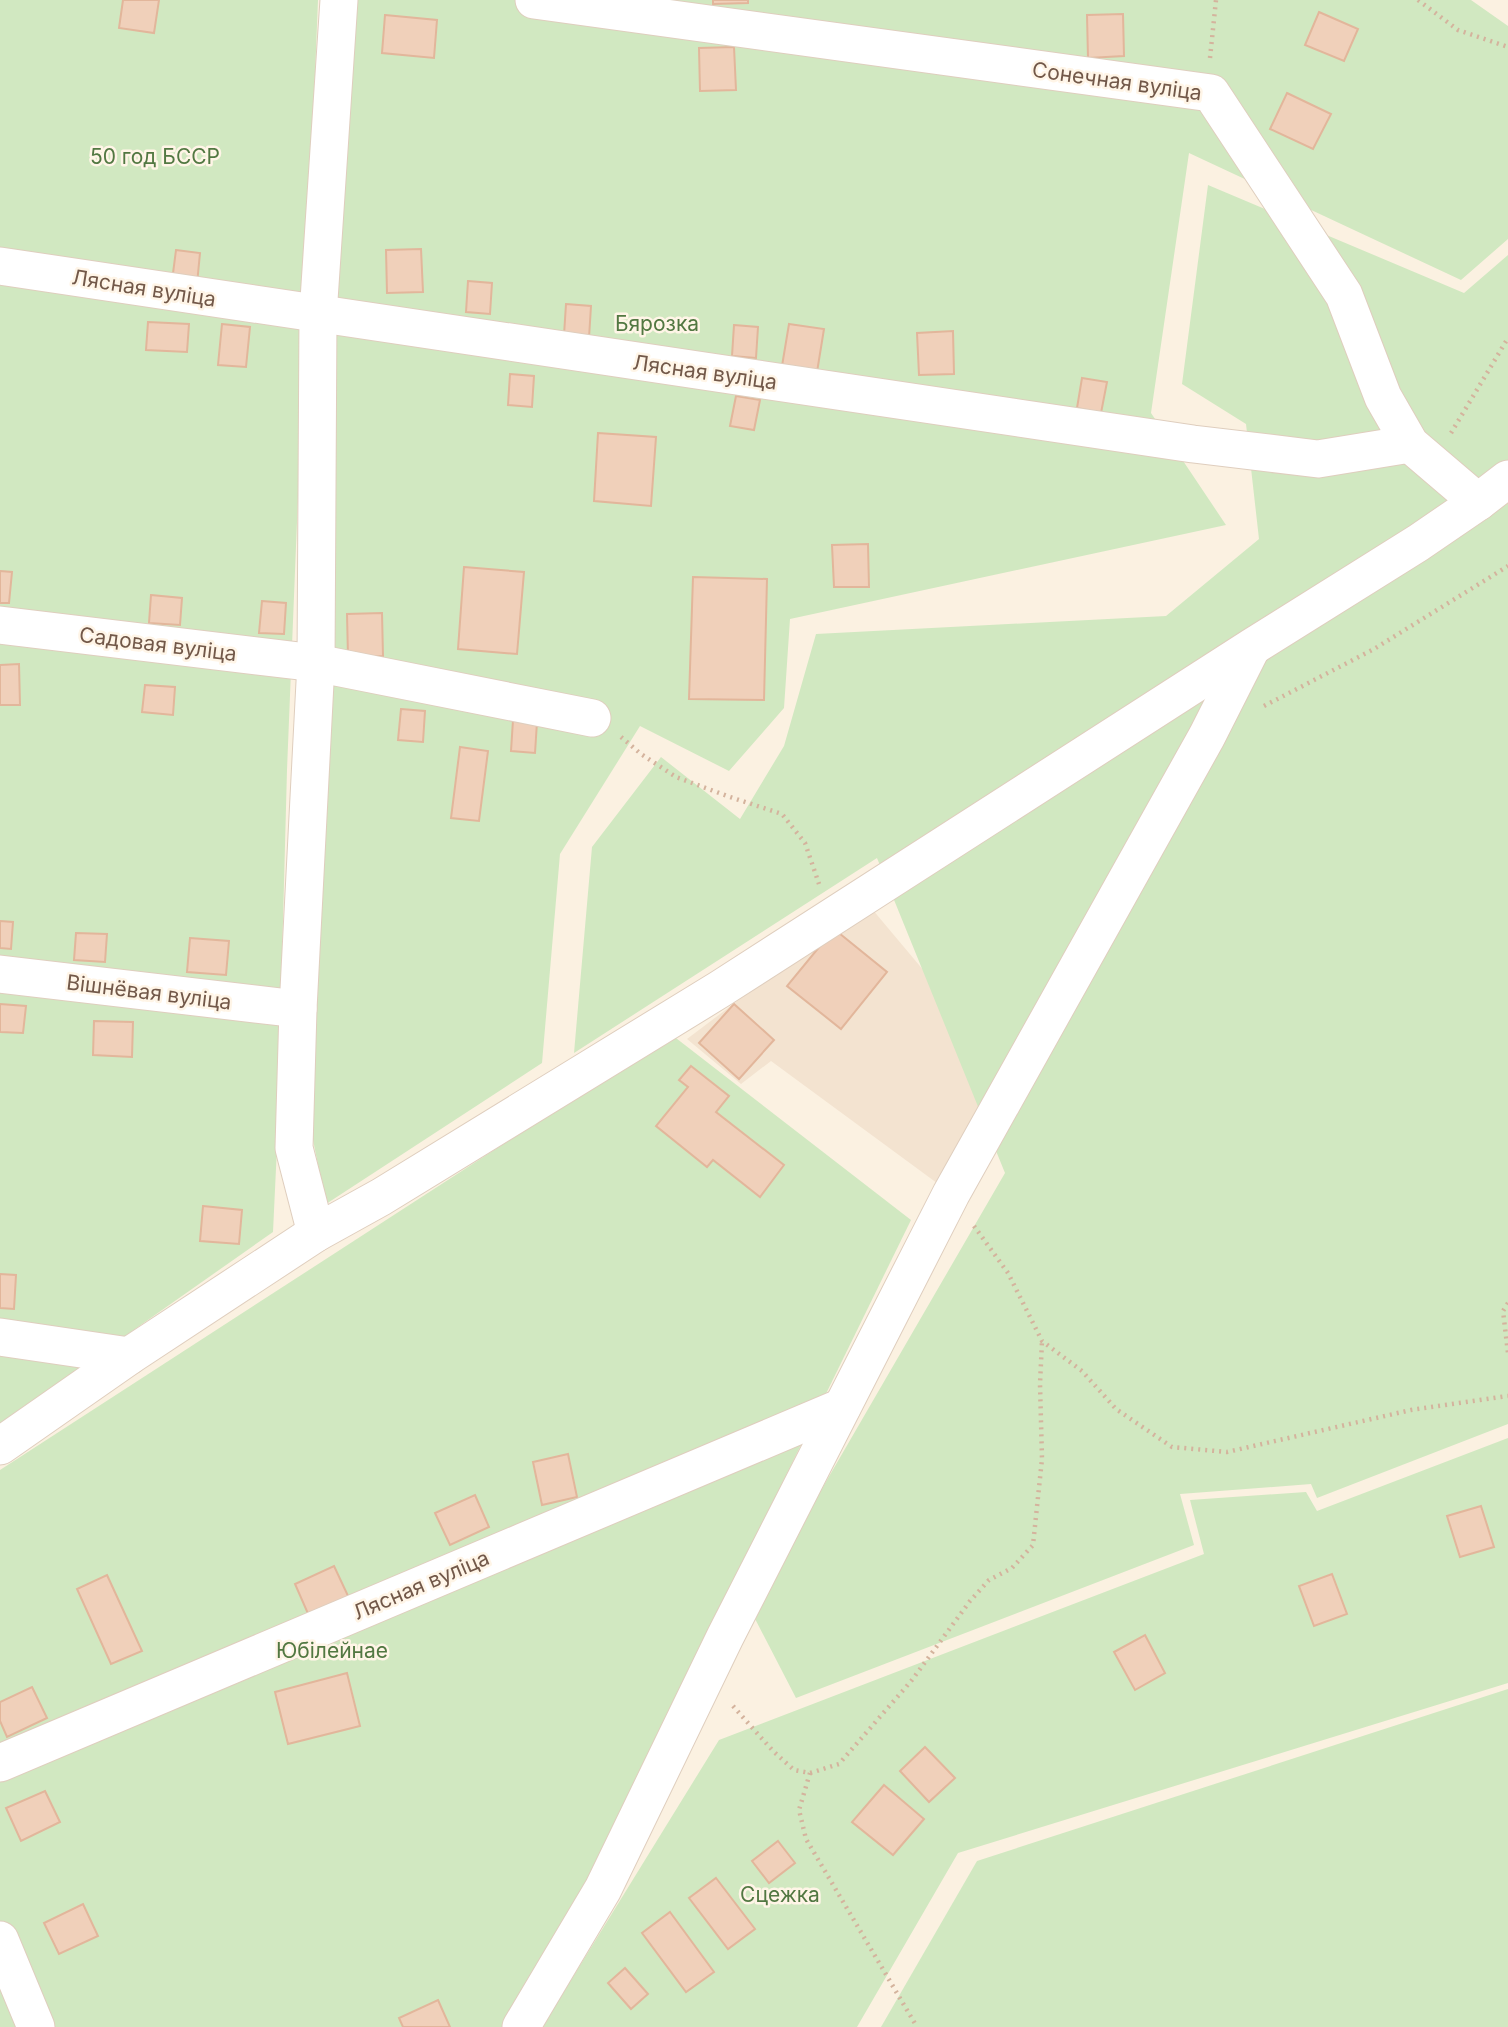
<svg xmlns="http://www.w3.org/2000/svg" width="1508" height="2027" font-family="Inter,sans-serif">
<rect width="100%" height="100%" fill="#fbf1e1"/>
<!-- residential -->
<polygon fill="#f3e3d0" points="867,903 1008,1071 941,1186 771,1061 741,1084 687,1039"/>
<!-- green -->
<g fill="#d1e8c1">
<polygon points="0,0 318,0 287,770 277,1147 273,1232 0,1424"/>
<polygon points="340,0 1471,0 1508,26 1508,239 1461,280 1189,153 1151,413 1226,525 790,619 784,708 729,771 640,726 560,854 542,1063 326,1204 312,1135"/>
<polygon points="1208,185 1464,293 1508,255 1508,1424 1317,1498 1311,1484 1180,1494 1194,1545 796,1698 751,1611 1005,1173 877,858 574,1053 592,847 661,757 740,819 784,746 816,634 1166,616 1259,539 1246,424 1182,384"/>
<polygon points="672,1035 911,1220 587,1882 503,2027 0,2027 0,1470"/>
<polygon points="1508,1438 1508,1683 958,1853 857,2027 542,2027 719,1740 1204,1554 1190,1500 1306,1492 1317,1511"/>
<polygon points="1508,1689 1508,2027 881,2027 977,1861"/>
</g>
<!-- building -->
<g fill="#f0d0ba" stroke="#e2b69b" stroke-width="2">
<polygon points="123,0 159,0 154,33 119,28"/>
<polygon points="713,0 748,0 748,3 713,4"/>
<polygon points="1319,12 1358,29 1344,61 1305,45"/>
<polygon points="1123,14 1124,56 1088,58 1087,15"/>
<polygon points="385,15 437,20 434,58 382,53"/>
<polygon points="734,47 736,90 700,91 699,48"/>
<polygon points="1287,93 1331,114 1313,149 1270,129"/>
<polygon points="421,249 423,292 387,293 386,250"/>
<polygon points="176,250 200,253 197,284 172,281"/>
<polygon points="468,281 492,283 490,314 466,312"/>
<polygon points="566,304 591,306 589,338 564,335"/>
<polygon points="148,322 189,324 187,352 146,350"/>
<polygon points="222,324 250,327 246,367 218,365"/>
<polygon points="789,324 824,329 817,372 782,366"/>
<polygon points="734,325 758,327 756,358 732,356"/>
<polygon points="953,331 954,374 919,375 917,333"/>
<polygon points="510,374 534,376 532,407 508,405"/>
<polygon points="1082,378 1107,382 1101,413 1077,408"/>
<polygon points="736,396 760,400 754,430 730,426"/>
<polygon points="598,433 656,437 651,506 594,501"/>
<polygon points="868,544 869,587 834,587 832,545"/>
<polygon points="464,567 524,572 517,654 458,649"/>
<polygon points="0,571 12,572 9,603 0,603"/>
<polygon points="693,577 767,579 764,700 689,699"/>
<polygon points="151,595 182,598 180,625 149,623"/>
<polygon points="262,601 286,603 284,634 259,633"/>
<polygon points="382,613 383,656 348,657 347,614"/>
<polygon points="19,664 20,705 0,705 0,665"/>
<polygon points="145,685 175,687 173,715 142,712"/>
<polygon points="401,709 425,711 423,742 398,740"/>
<polygon points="513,720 537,722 535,753 511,751"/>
<polygon points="460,747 488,751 479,821 451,818"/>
<polygon points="0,921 13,922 11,949 0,948"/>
<polygon points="834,929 887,972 841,1029 787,986"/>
<polygon points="76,933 107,934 105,962 74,960"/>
<polygon points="190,938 229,941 226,975 187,972"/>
<polygon points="0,1004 26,1006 23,1033 0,1032"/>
<polygon points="734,1004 774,1040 739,1079 699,1043"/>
<polygon points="94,1021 133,1022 132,1057 93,1055"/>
<polygon points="691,1066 729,1096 716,1112 784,1165 760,1197 713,1160 707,1167 656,1126 688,1087 679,1080"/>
<polygon points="203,1206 242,1210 239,1244 200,1241"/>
<polygon points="0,1274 16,1275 14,1309 0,1308"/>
<polygon points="568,1454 577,1497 542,1505 533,1462"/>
<polygon points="475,1495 489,1527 450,1545 435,1513"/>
<polygon points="1481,1506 1494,1547 1460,1557 1447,1516"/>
<polygon points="334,1566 349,1598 309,1616 295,1584"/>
<polygon points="1332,1574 1347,1614 1314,1626 1299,1586"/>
<polygon points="107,1575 142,1651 111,1664 77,1589"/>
<polygon points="1145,1635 1165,1673 1135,1690 1114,1652"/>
<polygon points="347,1673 360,1726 288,1744 275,1692"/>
<polygon points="32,1687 47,1718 7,1737 0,1721 0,1702"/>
<polygon points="925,1747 955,1778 929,1802 900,1771"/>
<polygon points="884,1785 924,1819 893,1855 852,1822"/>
<polygon points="45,1791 60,1822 21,1841 6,1808"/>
<polygon points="778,1841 795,1863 769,1883 752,1861"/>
<polygon points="716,1878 755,1929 728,1949 689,1898"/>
<polygon points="83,1904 98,1936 59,1954 44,1923"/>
<polygon points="670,1912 714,1972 686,1992 642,1933"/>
<polygon points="625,1968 648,1994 631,2009 608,1983"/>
<polygon points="438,2000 450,2027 403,2027 399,2018"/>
</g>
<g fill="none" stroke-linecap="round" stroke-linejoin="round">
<!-- street casing -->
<g stroke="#dfcebe" stroke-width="39">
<g id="street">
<polyline points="534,0 1211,93 1344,295 1383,397 1410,444 1478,502"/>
<polyline points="0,266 1193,444 1318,459 1410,444"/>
<polyline points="0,625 316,663 592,718"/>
<polyline points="0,974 298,1009"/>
<polyline points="316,1233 294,1148 298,1009 316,663 318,315 339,0"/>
<polyline points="0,1337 129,1356"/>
<polyline points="0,1446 129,1356 316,1233 381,1197 720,989 1252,647 1418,543 1478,502 1508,479"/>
<polyline points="0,1763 842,1407"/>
<polyline points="0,1940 36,2027"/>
<polyline points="521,2027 603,1889 725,1637 951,1194 1207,736 1251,649"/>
</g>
</g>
<!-- path -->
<g stroke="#d4b39d" stroke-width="4.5" stroke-dasharray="2 5" stroke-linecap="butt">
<polyline points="1418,0 1458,30 1508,47"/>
<polyline points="1210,58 1216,0"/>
<polyline points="1451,433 1508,338"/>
<polyline points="1264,706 1374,649 1508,566"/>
<polyline points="621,737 641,754 676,777 730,797 782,814 805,843 819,884"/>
<polyline points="974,1226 1008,1273 1042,1341 1082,1371 1116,1409 1172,1447 1227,1452 1411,1410 1508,1396"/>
<polyline points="1508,1303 1503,1311 1508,1353"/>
<polyline points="733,1706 773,1751 794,1770 810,1773 839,1764 912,1680 970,1601 989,1580 1012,1568 1033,1545 1042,1459 1040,1384 1042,1341"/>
<polyline points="810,1773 799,1810 806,1839 917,2027"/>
</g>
<!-- street -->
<use href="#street" stroke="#fff" stroke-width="37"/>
</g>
<g text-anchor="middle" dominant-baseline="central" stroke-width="5" stroke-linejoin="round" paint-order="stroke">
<!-- street labels -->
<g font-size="21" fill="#725849" stroke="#fff5e7">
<text transform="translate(1117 81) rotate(8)">Сонечная вуліца</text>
<text transform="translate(144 288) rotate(9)">Лясная вуліца</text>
<text transform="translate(705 372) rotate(8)">Лясная вуліца</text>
<text transform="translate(158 644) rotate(7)">Садовая вуліца</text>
<text transform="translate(149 992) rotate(7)">Вішнёвая вуліца</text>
<text transform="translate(421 1585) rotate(-23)">Лясная вуліца</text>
</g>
<!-- park labels -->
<g font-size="21" fill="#527842" stroke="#fff5e7">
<text x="155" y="156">50 год БССР</text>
<text x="657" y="323">Бярозка</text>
<text x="332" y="1650">Юбілейнае</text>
<text x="780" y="1894">Сцежка</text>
</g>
</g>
</svg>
